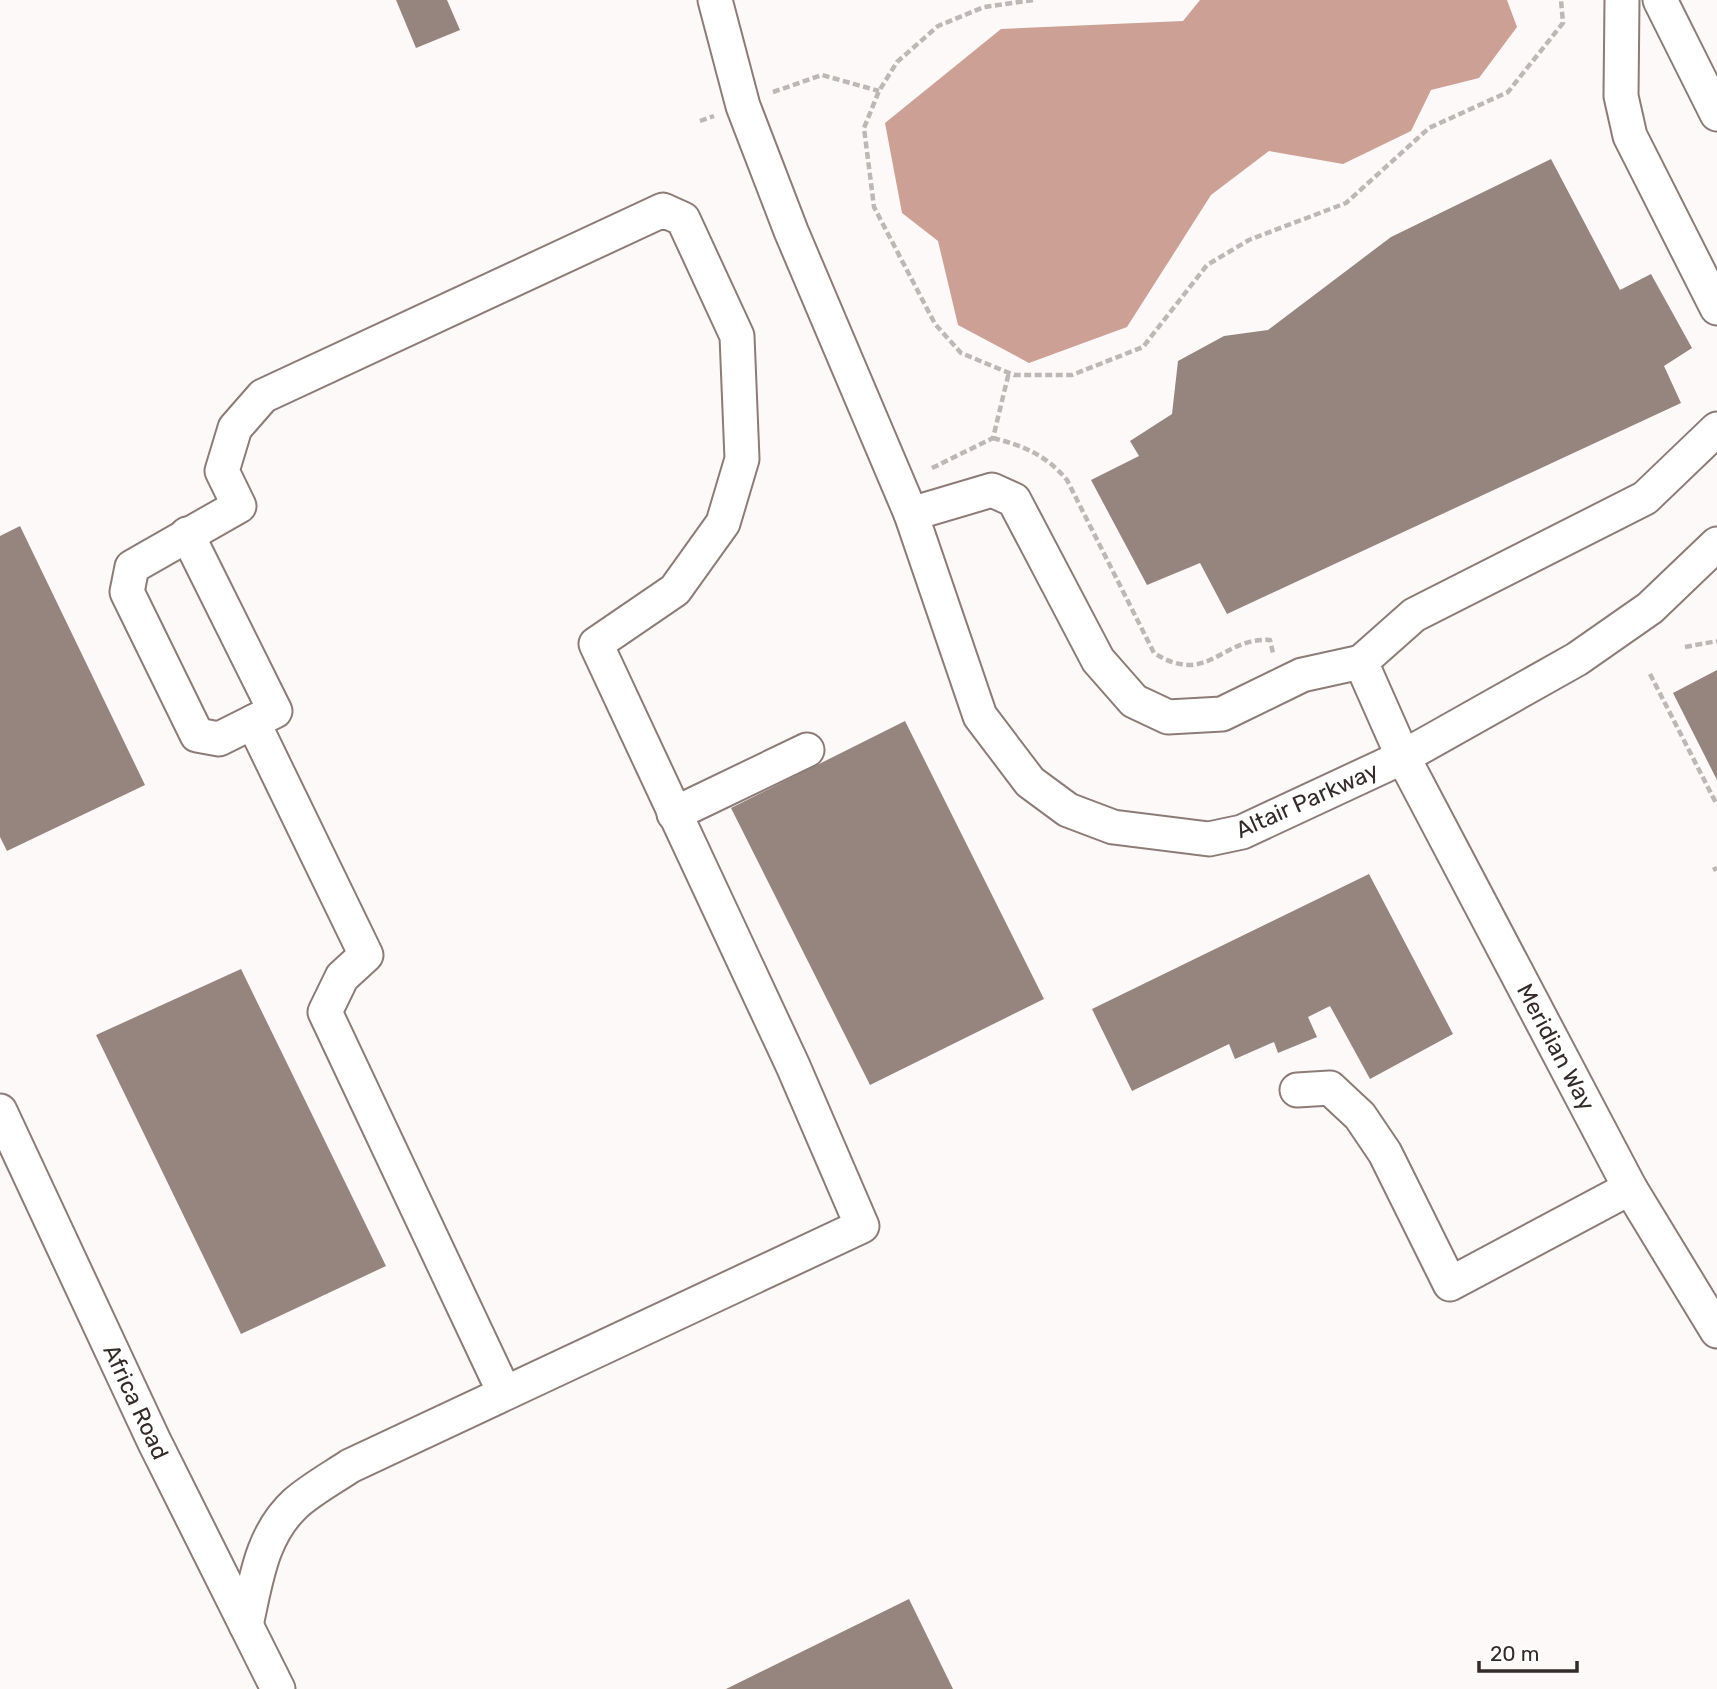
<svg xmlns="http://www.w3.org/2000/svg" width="1717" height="1689" font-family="Rubik,sans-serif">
<rect width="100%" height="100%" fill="#fdf9f8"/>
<!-- water -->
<polygon fill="#cca095" points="1200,0 1507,0 1517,27 1479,78 1431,90 1411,131 1343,164 1269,151 1211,195 1127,327 1029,363 958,325 938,241 902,213 885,123 1001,29 1183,21"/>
<!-- building -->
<g fill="#96847f">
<polygon points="396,0 447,0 460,30 416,48"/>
<polygon points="1551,159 1620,290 1651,274 1692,348 1664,366 1681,403 1227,614 1200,563 1147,585 1091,480 1139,456 1130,441 1172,414 1178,361 1224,336 1268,330 1391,237"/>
<polygon points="20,526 145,785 7,851 0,837 0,536"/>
<polygon points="1717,670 1717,780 1673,693"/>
<polygon points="905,721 1044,999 870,1085 731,808"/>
<polygon points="1369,874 1453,1034 1370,1079 1330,1006 1308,1017 1317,1037 1278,1053 1274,1042 1235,1059 1229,1044 1132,1091 1092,1009"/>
<polygon points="241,969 386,1266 241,1334 96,1035"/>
<polygon points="909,1599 953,1689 726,1689"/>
</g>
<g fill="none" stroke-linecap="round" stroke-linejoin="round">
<!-- minor casing -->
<g stroke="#8c7b76" stroke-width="37">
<g id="minor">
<polyline points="715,0 743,106 791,231 911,514 980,716 1030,782 1068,810 1113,827 1209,839 1242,832 1403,757 1577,659 1650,608 1717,544"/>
<polyline points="1622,0 1621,96 1630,136 1717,308"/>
<polyline points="1660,0 1717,114"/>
<polyline points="1717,429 1645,498 1414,615 1361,662 1403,757 1630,1188 1717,1331"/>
<polyline points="911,514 992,490 1014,500 1098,660 1134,701 1168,717 1222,714 1302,675 1361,662"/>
<polyline points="187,534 275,711 253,722"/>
<polyline points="674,814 807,750"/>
<polyline points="1297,1090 1330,1088 1360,1116 1385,1153 1450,1284 1630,1188"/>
<polyline points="0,1111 154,1441 278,1689"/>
<path d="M246 1625C256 1581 261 1535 296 1503 312 1489 332 1478 350 1466L862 1226 793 1066 596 644 675 590 723 523 742 459 737 336 683 219 663 210 263 396 235 428 222 471 239 506 132 567 127 592 197 735 219 739 253 722 366 955 342 977 325 1012 504 1392"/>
</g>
</g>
<!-- path -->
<g stroke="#bdb7b6" stroke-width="4.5" stroke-dasharray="7 3.5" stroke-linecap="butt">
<polyline points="1033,0 984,7 938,26 897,62 879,91 864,128 874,207 935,324 961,353 1014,375 1072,375 1143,347 1207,265 1249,240 1346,203 1429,128 1508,92 1563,23 1561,0"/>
<polyline points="773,92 822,75 879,91"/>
<polyline points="700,121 714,116"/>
<path d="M993 438C1024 446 1046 455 1067 480L1154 653C1208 687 1221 637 1270 640L1273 653"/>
<polyline points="932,468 993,438 1009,372"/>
<polyline points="1685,647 1717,641"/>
<polyline points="1650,674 1717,805"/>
<polyline points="1713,870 1717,868"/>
</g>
<!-- minor -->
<use href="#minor" stroke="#fff" stroke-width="33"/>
</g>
<g text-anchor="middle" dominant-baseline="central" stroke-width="5" stroke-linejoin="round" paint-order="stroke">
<!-- street labels -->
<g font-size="23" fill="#332b2a" stroke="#fff">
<text transform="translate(1307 800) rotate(-24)">Altair Parkway</text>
<text transform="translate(1556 1047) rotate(62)">Meridian Way</text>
<text transform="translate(136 1402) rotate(65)">Africa Road</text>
</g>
</g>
<!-- scale -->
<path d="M1479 1661v10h98v-10" fill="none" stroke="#332b2a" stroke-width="3.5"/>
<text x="1490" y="1661" font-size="21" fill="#332b2a" stroke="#ffffff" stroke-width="5" paint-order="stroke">20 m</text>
</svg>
